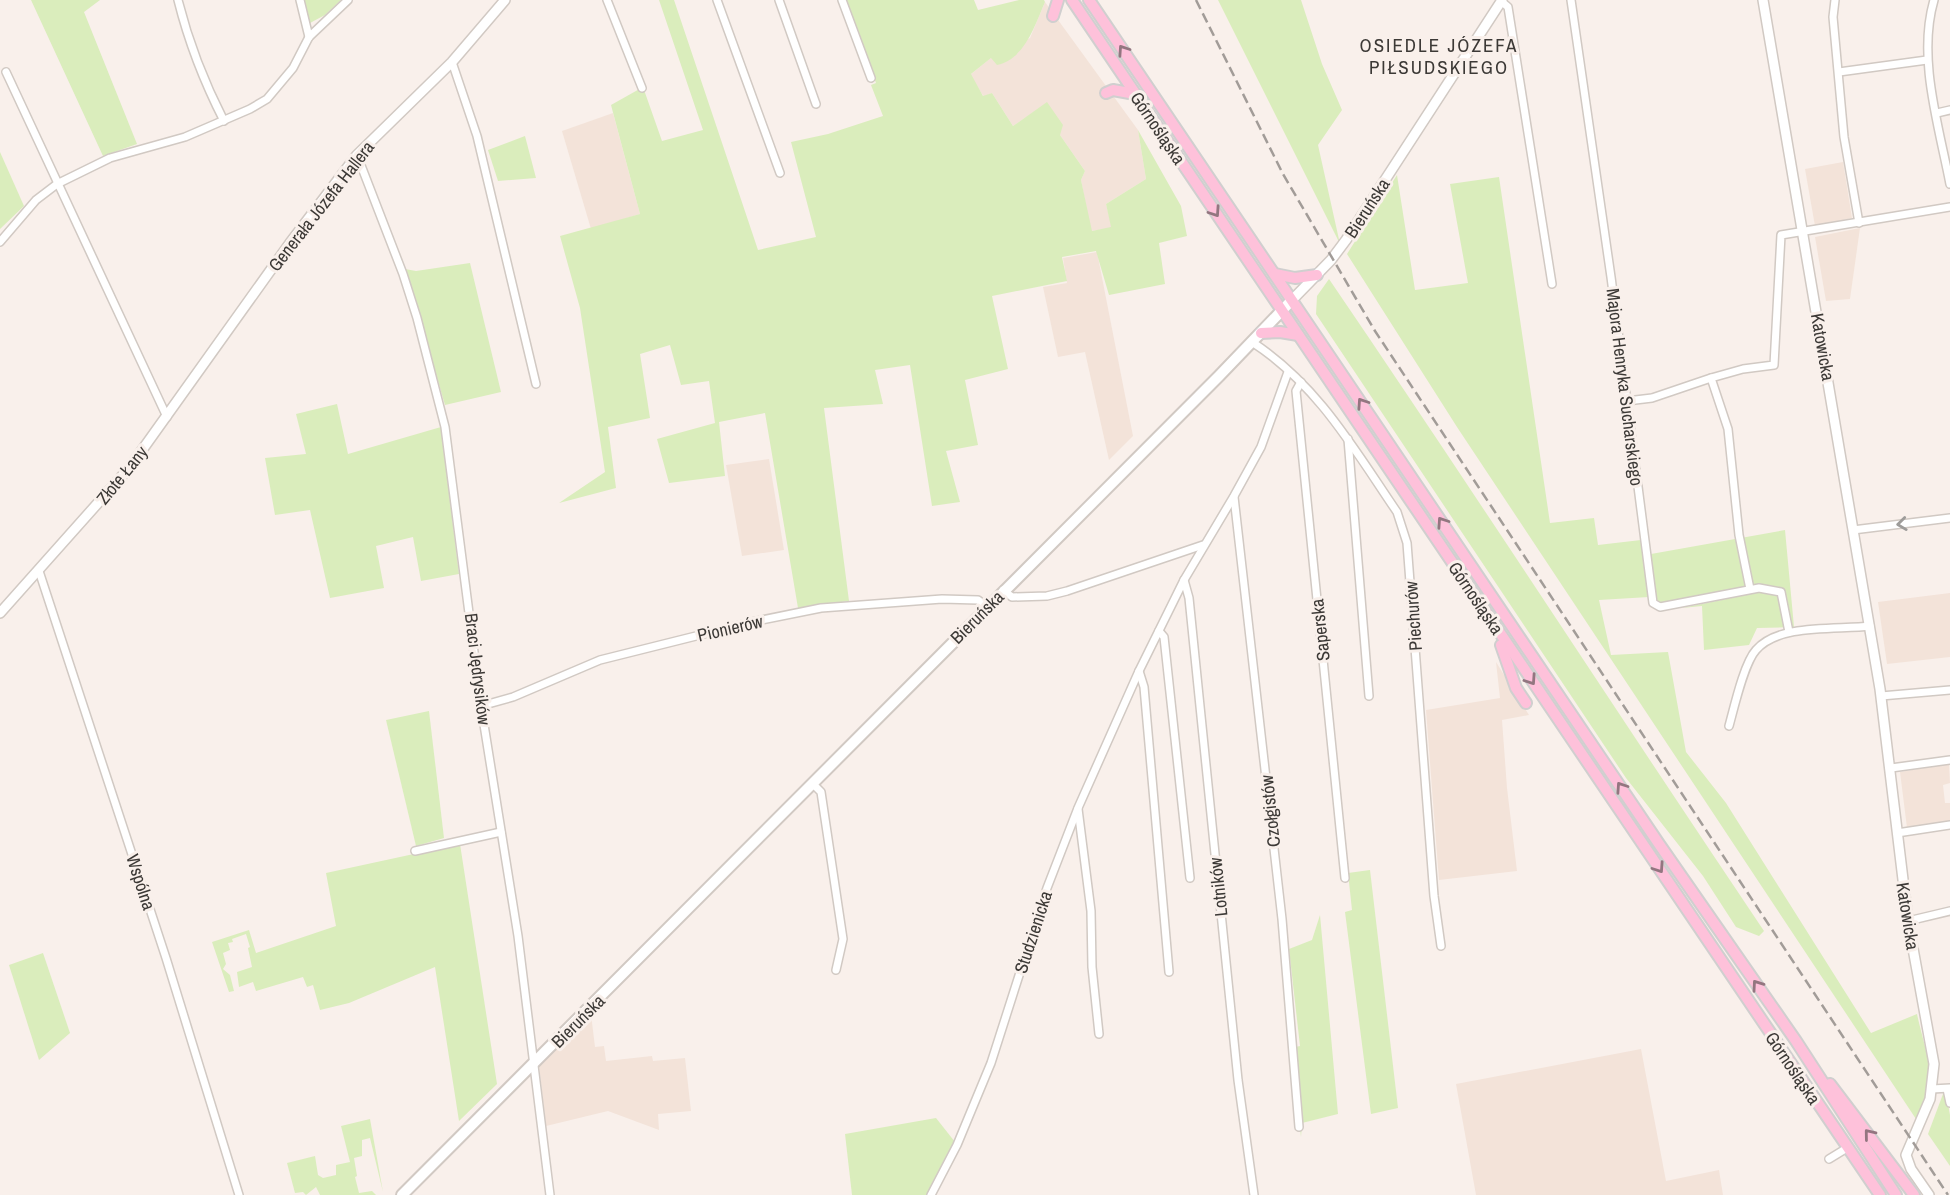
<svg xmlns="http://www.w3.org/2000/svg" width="1950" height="1195" font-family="'Archivo Narrow',sans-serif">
<rect width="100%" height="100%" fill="#f9f0eb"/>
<!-- built -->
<g fill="#f3e3d9">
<polygon points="1045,2 1138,130 1146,179 1106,204 1112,228 1091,231 1081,180 1085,171 1060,135 1047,103 1013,126 992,93 984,97 970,75 992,57 1030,38"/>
<polygon points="613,113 640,214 591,229 562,131"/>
<polygon points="1843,162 1852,218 1815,226 1805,169"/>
<polygon points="1860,228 1850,299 1826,301 1815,237"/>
<polygon points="1097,252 1133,436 1109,460 1085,352 1058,357 1043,287 1067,283 1063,258"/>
<polygon points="769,459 784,550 742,556 726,465"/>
<polygon points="1950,593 1950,657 1887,664 1878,602"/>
<polygon points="1496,662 1529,715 1502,720 1507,788 1517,871 1439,880 1426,710 1500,698"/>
<polygon points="1949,764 1950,783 1943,785 1945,803 1950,803 1950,822 1907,828 1900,772"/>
<polygon points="591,1014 595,1047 604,1046 606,1061 652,1056 653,1061 685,1058 691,1111 658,1114 659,1130 608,1111 546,1126 539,1065"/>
<polygon points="1641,1049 1666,1181 1719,1170 1723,1195 1476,1195 1456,1084"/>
</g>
<!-- green -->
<g fill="#daedbc">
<polygon points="31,0 100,0 84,12 137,144 103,156"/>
<polygon points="302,0 341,0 325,15 310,23"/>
<path d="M659 0H674L758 250 816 237 791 142 828 134 883 116 871 85 876 83 846 0H974L978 10 1019 0H1044L1045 2C1035 25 1025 59 997 65L991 58 971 74 983 96 992 93 1013 126 1047 102 1063 125 1060 135 1085 171 1081 180 1092 231 1111 227 1106 204 1146 179 1138 130 1181 206 1187 236 1159 243 1165 284 1109 295 1096 251 1062 257 1067 281 992 296 1008 369 965 380 978 445 946 451 960 502 932 506 910 365 875 370 883 404 824 408 849 601 798 608 765 413 719 422 725 476 669 483 657 439 715 423 709 381 681 385 670 345 640 354 650 418 608 427 616 488 559 503 605 472 580 308 560 236 640 214 611 105 643 87 662 141 703 130Z"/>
<polygon points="1218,0 1301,0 1322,64 1342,110 1318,145 1340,244"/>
<polygon points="525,136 536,178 498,181 488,150"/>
<polygon points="0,152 24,206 0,229"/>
<path d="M1397 175 1415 290 1468 283 1450 184 1499 177 1550 523 1594 518 1598 545 1641 540 1649 597 1599 600 1611 655 1668 652 1686 752 1726 803 1871 1033 1917 1014C1923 1044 1944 1095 1916 1119L1457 427 1347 254Z"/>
<polygon points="470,263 501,392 445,405 405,269 416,271"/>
<path d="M1329 279C1476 495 1618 714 1764 931L1759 936 1736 927 1703 876 1626 778 1316 314 1317 296Z"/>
<polygon points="337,404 348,454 441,427 459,574 421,581 413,537 376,546 384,588 330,598 310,510 275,515 265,458 306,454 296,414"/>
<polygon points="1785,530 1794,627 1757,628 1749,645 1704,650 1702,606 1682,608 1746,595 1769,585 1742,587 1661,603 1655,598 1651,554"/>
<polygon points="429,711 444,838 416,846 386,720"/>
<polygon points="460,844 497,1084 459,1121 435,967 349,1003 320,1010 313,985 307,987 303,977 256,991 253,982 239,987 237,972 252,967 248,948 250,947 246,934 232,939 233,942 228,943 230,950 223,953 226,964 223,969 230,975 234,991 229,992 212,942 249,930 256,953 336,926 326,873"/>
<polygon points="1370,870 1398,1108 1371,1114 1345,912 1352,910 1348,873"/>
<polygon points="1320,915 1338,1114 1302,1123 1301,1137 1291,1048 1300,1046 1289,949 1312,940"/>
<polygon points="43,953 70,1033 39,1060 9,965"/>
<polygon points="1946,1093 1950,1115 1950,1166 1928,1134 1943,1094"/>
<polygon points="936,1118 955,1142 929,1195 852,1195 845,1134"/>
<polygon points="370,1119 383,1192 370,1138 362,1140 362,1156 354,1158 357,1176 355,1177 359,1193 372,1191 376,1195 320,1195 316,1187 306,1195 303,1192 295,1193 287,1163 315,1156 318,1175 323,1178 336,1175 336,1165 350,1162 341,1126"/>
</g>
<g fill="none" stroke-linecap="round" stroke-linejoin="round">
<!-- minor casing -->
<g stroke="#d1c9c3" stroke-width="10">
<g id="minor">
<path d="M178 0C189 44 203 80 224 121"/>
<polyline points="300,0 309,37"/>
<polyline points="607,0 642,88"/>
<polyline points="717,0 780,173"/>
<polyline points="779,0 816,104"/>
<polyline points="842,0 871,78"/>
<polyline points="1571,0 1611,277 1653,603 1660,607 1759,588 1781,592 1789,632"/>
<polyline points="1835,0 1833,17 1844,137 1859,223"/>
<path d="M1934 0C1917 58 1939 126 1950 184"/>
<polyline points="1501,1 1508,7 1552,284"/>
<polyline points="452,62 477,136 536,384"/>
<polyline points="6,72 167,417"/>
<polyline points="1839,72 1927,60"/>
<polyline points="1937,113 1950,110"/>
<polyline points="357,155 403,274 417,318 445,427 481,706 518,936 550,1195"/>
<polyline points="0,242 36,200 57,184 110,158 185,137 250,109 267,99 293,68 309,37 348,0"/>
<path d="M1252 342C1318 385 1354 449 1397 512L1407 543 1434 896 1441 946"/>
<polyline points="1301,382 1296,391 1345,878"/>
<polyline points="1627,401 1652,398 1711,378"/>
<polyline points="1348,439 1369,696"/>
<polyline points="1234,497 1282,919 1299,1127"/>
<polyline points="1853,530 1950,518"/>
<polyline points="39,571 166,958 239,1195"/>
<polyline points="1184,580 1189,598 1238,1080 1254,1195"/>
<polyline points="1750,589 1739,535 1728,429 1711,378 1743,369 1774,365 1781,235 1950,207"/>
<polyline points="1003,590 1012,597 1047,596 1067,591 1203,545"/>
<polyline points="1159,631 1164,637 1190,878"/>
<polyline points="1139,671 1144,687 1169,972"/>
<polyline points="1881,696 1950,690"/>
<polyline points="481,706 513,697 600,660 752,622 821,608 942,599 978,600 987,607"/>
<path d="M1729 726C1734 708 1744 663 1756 650 1779 623 1838 630 1870 626"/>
<polyline points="1891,768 1950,760"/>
<polyline points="813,784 821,792 843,939 836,970"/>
<polyline points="1078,809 1091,911 1092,967 1099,1034"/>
<polyline points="1897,833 1950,825"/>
<polyline points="415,851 501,832"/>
<polyline points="1908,921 1950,911"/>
<polyline points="1932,1089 1950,1088"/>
<polyline points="1947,1089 1950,1103"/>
<polyline points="1829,1159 1847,1148"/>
<polyline points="931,1195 957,1145 991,1063 1047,888 1078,808 1139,671 1184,580 1234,496 1261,447 1288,372"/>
</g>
</g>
<!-- tertiary casing -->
<g stroke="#d1c9c3" stroke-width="12">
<g id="tertiary">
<polyline points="1763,0 1880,689 1908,921 1934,1064 1930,1099 1906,1155 1911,1169 1929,1195"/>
<polyline points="1292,300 1331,260 1346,240 1502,0"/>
<polyline points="0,613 130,467 290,243 357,155 452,62 505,0"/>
</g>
</g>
<!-- secondary casing -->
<g stroke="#d1c9c3" stroke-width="14">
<polyline id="secondary" points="402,1195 1219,376 1292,300"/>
</g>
<!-- primary casing -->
<g stroke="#d0cfcf" stroke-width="14">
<g id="primary">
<polyline points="1072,0 1880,1195"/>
<polyline points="1089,0 1659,844 1796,1041 1896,1195"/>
<polyline points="1053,16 1058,0"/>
<polyline points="1106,93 1113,90 1135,94"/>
<polyline points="1275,274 1295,278 1317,275"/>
<polyline points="1261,333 1280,332 1298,335"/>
<polyline points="1501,645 1516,688 1526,703"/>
<polyline points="1830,1084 1914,1195"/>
</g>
</g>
<!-- minor -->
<use href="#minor" stroke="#fff" stroke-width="7"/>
<!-- tertiary -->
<use href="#tertiary" stroke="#fff" stroke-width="9"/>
<!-- secondary -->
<use href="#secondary" stroke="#fff" stroke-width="10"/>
<!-- primary -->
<use href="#primary" stroke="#fec1da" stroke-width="10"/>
<!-- rail -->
<polyline stroke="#a29c98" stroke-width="2.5" stroke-dasharray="10 5" stroke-linecap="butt" points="1196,0 1283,174 1375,331 1948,1195"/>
</g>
<!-- one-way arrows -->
<defs><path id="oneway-chevron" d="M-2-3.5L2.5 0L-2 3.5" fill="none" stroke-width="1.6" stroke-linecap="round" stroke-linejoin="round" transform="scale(1.75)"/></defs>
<g stroke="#937680">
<use href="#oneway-chevron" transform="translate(1123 50) rotate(-124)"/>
<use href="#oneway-chevron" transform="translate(1215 212) rotate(56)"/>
<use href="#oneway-chevron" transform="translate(1362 403) rotate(-124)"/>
<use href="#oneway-chevron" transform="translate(1442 522) rotate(-124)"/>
<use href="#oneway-chevron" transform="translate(1531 680) rotate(56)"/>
<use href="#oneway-chevron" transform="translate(1621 787) rotate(-124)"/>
<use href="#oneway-chevron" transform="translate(1659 868) rotate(56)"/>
<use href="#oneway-chevron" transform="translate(1757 985) rotate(-125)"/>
<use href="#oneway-chevron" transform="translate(1869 1134) rotate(-129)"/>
</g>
<use stroke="#9e9c9a" href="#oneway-chevron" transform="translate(1902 524) rotate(173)"/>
<g text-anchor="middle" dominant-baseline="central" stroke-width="6" stroke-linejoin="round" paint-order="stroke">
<!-- street labels -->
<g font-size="18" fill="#3c3936" stroke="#f9f0eb">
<text transform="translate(1158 128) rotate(56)">Górnośląska</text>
<text transform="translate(321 206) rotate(-52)">Generała Józefa Hallera</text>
<text transform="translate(1367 208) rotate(-57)">Bieruńska</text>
<text transform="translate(1823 347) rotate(80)">Katowicka</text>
<text transform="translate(1625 387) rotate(83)">Majora Henryka Sucharskiego</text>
<text transform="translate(122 475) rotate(-51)">Złote Łany</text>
<text transform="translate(1476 598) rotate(56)">Górnośląska</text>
<text transform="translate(1413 616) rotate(-94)">Piechurów</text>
<text transform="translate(977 617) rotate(-45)">Bieruńska</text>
<text transform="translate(730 628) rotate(-13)">Pionierów</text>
<text transform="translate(1320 630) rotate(-96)">Saperska</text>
<text transform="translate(478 669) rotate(83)">Braci Jędrysików</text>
<text transform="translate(1270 811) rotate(-96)">Czołgistów</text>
<text transform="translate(141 882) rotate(72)">Wspólna</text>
<text transform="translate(1218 887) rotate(-96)">Lotników</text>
<text transform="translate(1908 916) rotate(81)">Katowicka</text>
<text transform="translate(1033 932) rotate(-72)">Studzienicka</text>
<text transform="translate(578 1021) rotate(-45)">Bieruńska</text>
<text transform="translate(1793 1068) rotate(56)">Górnośląska</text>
</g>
<!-- neighbourhood labels -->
<g font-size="19" letter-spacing="2" fill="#3c3936" stroke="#f9f0eb">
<text x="1439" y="45">OSIEDLE JÓZEFA<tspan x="1439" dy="22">PIŁSUDSKIEGO</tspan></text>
</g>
</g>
</svg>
